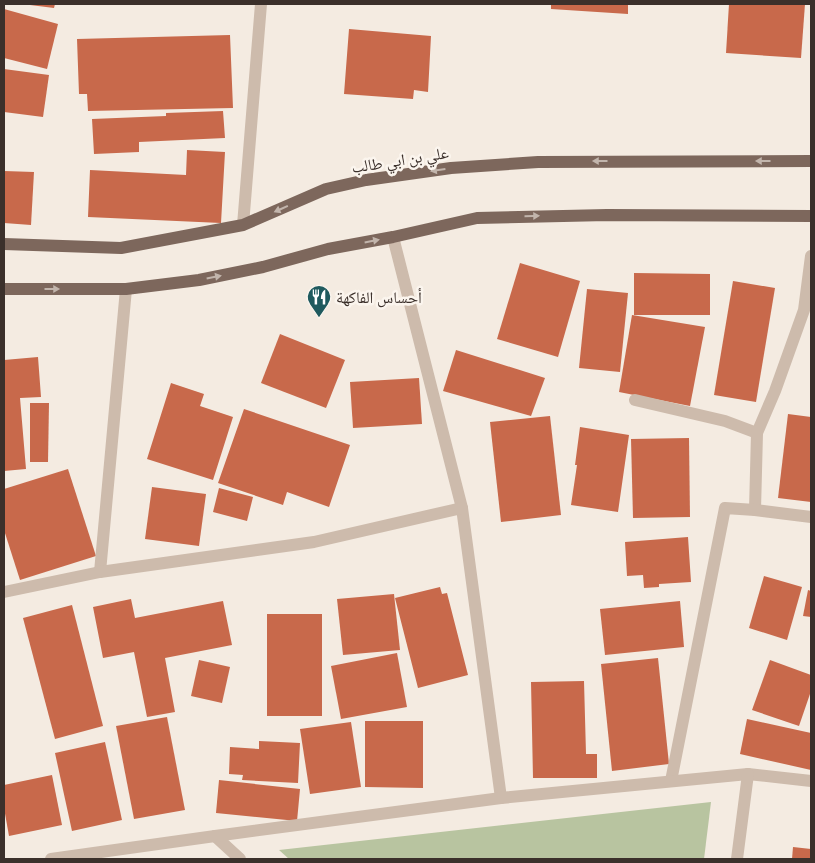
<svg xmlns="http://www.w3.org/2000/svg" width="815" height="863" font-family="'Roboto Condensed','Noto Naskh Arabic',sans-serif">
<rect width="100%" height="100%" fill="#f4ebe1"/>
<!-- green -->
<polygon fill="#b8c4a0" points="711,802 704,859 289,859 279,850"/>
<!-- building -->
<g fill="#c8694b">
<polygon points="30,4 55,4 54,8 30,5"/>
<polygon points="551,4 628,4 628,14 551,9"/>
<polygon points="729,4 805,4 801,58 726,53"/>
<polygon points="4,9 58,24 47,69 4,58"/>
<polygon points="349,29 431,36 428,92 414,90 413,99 344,94"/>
<polygon points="230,35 233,108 88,111 87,94 79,94 77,39"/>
<polygon points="4,69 49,75 43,117 4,112"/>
<polygon points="223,111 225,138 139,142 139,152 94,154 92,119 166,116 166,113"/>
<polygon points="187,150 225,152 221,223 88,217 90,170 186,175"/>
<polygon points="4,171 34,172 31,225 4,223"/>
<polygon points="520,263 580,281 558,357 497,339"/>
<polygon points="634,273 710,274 710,315 634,315"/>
<polygon points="733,281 775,288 756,402 714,395"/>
<polygon points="587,289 628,293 620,372 579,368"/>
<polygon points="632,315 705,327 690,406 619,392"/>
<polygon points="280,334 345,360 326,408 261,383"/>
<polygon points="456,350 545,378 531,416 443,391"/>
<polygon points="38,357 41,397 20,398 26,469 4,471 4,360"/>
<polygon points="419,378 422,424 353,428 350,382"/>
<polygon points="171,383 204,394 200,406 233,417 213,480 147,459"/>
<polygon points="30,403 49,403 48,462 30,462"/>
<polygon points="244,409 350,445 329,507 287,492 283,505 218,483"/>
<polygon points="788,414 811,417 811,502 778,498"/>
<polygon points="550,416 561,515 501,522 490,422"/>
<polygon points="580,427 629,435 618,512 571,505 577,465 575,465"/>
<polygon points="689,438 690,517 633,518 631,439"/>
<polygon points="68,469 96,556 20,580 4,530 4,489"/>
<polygon points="152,487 206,494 199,546 145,539"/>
<polygon points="219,488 253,497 247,521 213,512"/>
<polygon points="688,537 691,582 659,584 659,587 644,588 643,575 627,576 625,542"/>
<polygon points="764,576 802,587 787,640 749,628"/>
<polygon points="440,587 442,594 447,593 468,675 418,688 395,598"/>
<polygon points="808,590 811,591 811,617 803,616"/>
<polygon points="394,594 400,650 343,655 337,599"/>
<polygon points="131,599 135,618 223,601 232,645 165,658 175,712 147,717 134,652 103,658 93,607"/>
<polygon points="680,601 684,647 605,655 600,609"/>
<polygon points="72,605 103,726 55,739 23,618"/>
<rect x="267" y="614" width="55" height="102"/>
<polygon points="397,653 407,707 341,719 331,666"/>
<polygon points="658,658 669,764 612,771 601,664"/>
<polygon points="199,660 230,667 222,703 191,696"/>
<polygon points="770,660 811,675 811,691 799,726 752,710"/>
<polygon points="584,681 586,754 597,754 597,778 533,778 531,682"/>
<polygon points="167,717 185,810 134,819 116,726"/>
<polygon points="747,719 811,733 811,770 740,754"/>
<polygon points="365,721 423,721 423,788 365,787"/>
<polygon points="351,722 361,787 310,794 300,729"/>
<polygon points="259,741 300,743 298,783 242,780 243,775 229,774 230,747 259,749"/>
<polygon points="105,742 122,820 72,831 55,753"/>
<polygon points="52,775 62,825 9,836 4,808 4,785"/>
<polygon points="219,780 300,789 297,821 216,813"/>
<polygon points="793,847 811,849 811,859 792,859"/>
</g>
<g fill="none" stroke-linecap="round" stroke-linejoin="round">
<!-- minor -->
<g stroke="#cdbbac" stroke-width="12">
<polyline points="243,225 261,4"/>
<polyline points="393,237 462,508 501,798"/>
<polyline points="635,400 725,421 757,433"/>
<polyline points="755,510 757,433 775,391 804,310 811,256"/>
<polyline points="100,572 126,289"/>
<polyline points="4,592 100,572 314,542 462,508"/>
<polyline points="671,781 725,508 755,510 811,517"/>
<polyline points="215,836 240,859"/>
<polyline points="51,859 215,836 501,798 748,774 811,781"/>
<polyline points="737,859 748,774"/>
</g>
<!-- major -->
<g stroke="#7d675c" stroke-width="12">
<polyline points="4,244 121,248 243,225 326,189 366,180 451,168 538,162 811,161"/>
<polyline points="4,289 126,289 199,280 263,267 328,249 393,237 477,218 607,215 811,216"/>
</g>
</g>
<!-- one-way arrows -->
<defs><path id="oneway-solid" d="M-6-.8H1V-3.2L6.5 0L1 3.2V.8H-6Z" transform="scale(1.25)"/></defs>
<g fill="#c2b5ac">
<use href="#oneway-solid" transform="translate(600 161) rotate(180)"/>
<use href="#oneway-solid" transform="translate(763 161) rotate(180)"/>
<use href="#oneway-solid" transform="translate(438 170) rotate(172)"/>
<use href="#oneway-solid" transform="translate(281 209) rotate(156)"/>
<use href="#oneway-solid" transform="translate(532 216) rotate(-1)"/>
<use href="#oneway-solid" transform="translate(372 241) rotate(-11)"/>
<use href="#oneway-solid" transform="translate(214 277) rotate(-11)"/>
<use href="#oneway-solid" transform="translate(52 289)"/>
</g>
<!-- icons -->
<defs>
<g id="restaurant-pin" transform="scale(1.25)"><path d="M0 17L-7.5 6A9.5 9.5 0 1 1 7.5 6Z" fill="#1f5a5e" stroke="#fbf5ee"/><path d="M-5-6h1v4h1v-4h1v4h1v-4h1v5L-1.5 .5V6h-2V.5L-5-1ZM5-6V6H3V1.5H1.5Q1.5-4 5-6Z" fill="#fff"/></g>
</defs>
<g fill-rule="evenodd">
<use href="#restaurant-pin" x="319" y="297"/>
</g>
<g text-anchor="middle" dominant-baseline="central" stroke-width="5" stroke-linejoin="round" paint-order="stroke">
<!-- street labels -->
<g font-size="16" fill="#3b302b" stroke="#fbf5ee">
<text transform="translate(400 160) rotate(-9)">علي بن ابي طالب</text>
</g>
<!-- poi labels -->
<g font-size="16" fill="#3b302b" stroke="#fbf5ee" text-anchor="start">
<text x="336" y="297">أحساس الفاكهة</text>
</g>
</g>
<!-- border -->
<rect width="815" height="863" fill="none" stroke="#3b302b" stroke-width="10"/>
</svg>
